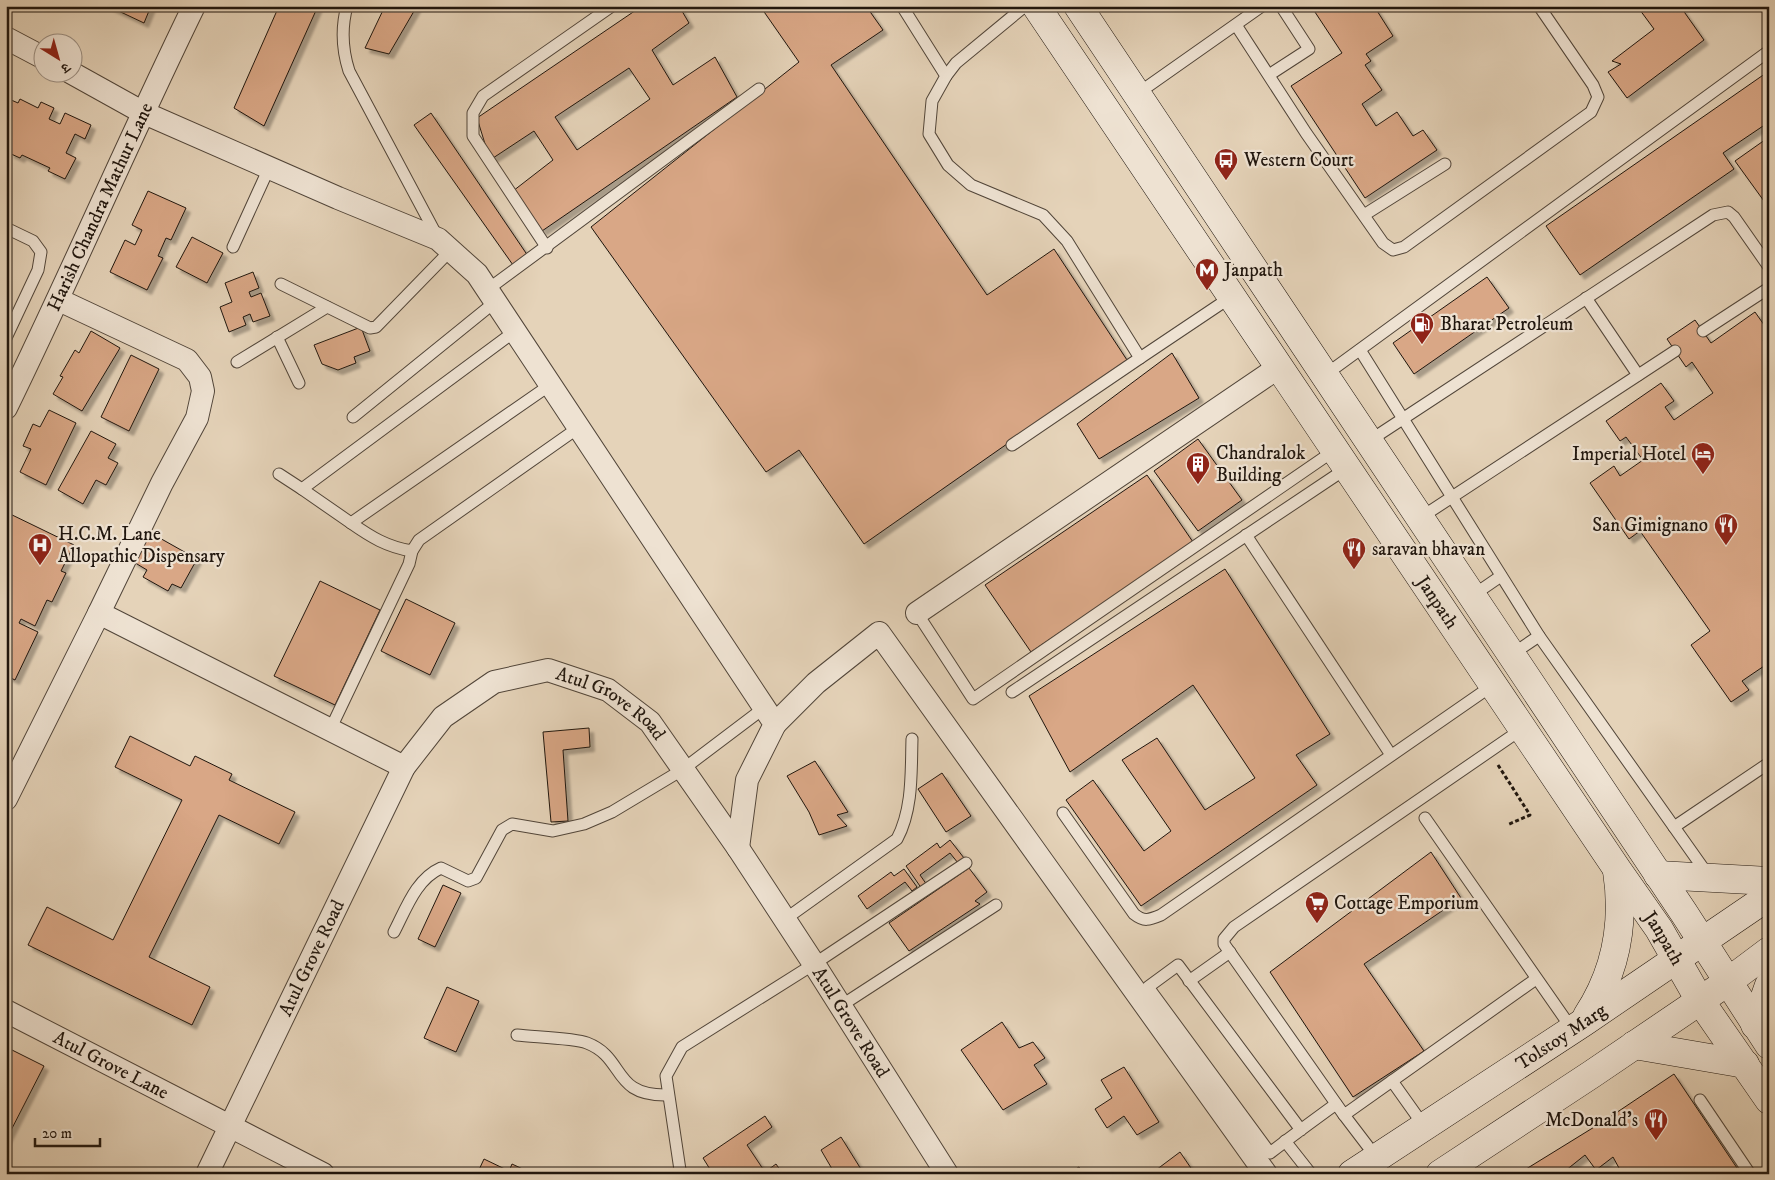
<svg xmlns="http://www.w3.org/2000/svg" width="1775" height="1180" font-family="'IM FELL DW Pica','Noto Serif Devanagari',serif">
<defs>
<filter id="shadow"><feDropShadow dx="4.5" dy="4.5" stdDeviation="1" flood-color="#0004"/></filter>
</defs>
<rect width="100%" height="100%" fill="#e5d3b9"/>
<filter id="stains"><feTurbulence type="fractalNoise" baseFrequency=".004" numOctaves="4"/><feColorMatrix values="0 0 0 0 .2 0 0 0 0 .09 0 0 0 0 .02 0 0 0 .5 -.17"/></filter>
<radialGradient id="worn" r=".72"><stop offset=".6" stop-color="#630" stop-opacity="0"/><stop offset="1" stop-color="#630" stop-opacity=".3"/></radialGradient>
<!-- building -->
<g fill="#d9a786" stroke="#20160e" fill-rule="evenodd" filter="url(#shadow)">
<polygon points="108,6 151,6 144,23"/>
<polygon points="279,6 318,6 264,126 234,108"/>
<polygon points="385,6 417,6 389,54 365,48"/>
<path d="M642 6H679L689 23 652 50 673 85 715 57 737 97 542 231 513 191 553 160 534 131 490 160 477 118ZM629 68 650 99 577 150 555 117Z"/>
<polygon points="760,6 866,6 883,30 831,65 987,295 1054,249 1127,360 864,544 799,450 766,472 591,227 799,62"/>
<polygon points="1311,6 1374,6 1393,36 1366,54 1371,61 1365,65 1382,90 1362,104 1376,126 1397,112 1413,136 1423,130 1437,150 1365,198 1291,86 1342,53"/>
<polygon points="1637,6 1680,6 1704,40 1627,98 1608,72 1621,64 1612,61 1654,29"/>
<polygon points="1769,71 1769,122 1723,153 1734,169 1580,275 1546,226"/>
<polygon points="9,99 18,103 20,99 38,108 41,102 54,108 49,119 60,124 65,113 91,125 85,139 75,134 66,153 76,158 65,179 48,171 50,168 22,155 20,158 9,153 11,150 6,148 6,106"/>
<polygon points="431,113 528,256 513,265 414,125"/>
<polygon points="1769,137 1769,157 1764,161 1769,167 1769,208 1735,161"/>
<polygon points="148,191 186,208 171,240 166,238 158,256 163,258 147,290 110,272 125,240 135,245 142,230 132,225"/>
<polygon points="192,237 223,253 207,283 176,267"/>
<polygon points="253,272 259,288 249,292 251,297 261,293 270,316 253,322 250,314 243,317 246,325 229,332 220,307 232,302 225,283"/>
<polygon points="1487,277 1509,308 1414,374 1393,343"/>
<polygon points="1755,312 1769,332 1769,336 1763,340 1769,348 1769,666 1767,664 1742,681 1749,690 1731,702 1691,645 1710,631 1640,531 1629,539 1590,483 1614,466 1620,476 1643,460 1626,437 1620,441 1606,421 1661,383 1674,401 1665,407 1674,420 1713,393 1692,362 1686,367 1667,339 1695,320 1711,343"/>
<polygon points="361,327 370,351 354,357 356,363 338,370 322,364 314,345"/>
<polygon points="91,331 120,348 82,411 53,394 63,377 60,376 75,350 79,353"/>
<polygon points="1172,353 1199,398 1099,459 1077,424"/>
<polygon points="131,355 159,369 129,431 101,417"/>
<polygon points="49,410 76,423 46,485 20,472 31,449 23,446 33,424 40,427"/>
<polygon points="91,431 116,444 108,458 118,463 106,485 96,480 83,504 58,490"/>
<polygon points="1198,439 1242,500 1198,531 1154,471"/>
<polygon points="1147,475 1193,542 1031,652 985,585"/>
<polygon points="6,512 74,545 61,571 66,573 52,602 47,600 35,626 21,619 19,623 38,632 15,680 7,676 6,679"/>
<polygon points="149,532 197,559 181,588 172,584 168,591 143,577 147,570 132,561"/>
<polygon points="1225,569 1330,734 1296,755 1317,785 1141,906 1066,800 1093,780 1144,851 1171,831 1122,760 1157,738 1205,810 1255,778 1193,685 1070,772 1029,696"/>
<polygon points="320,581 380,610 335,705 274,676"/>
<polygon points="406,599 455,623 430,675 381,651"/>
<polygon points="589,728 590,747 563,750 568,821 551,822 543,732"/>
<polygon points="130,736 190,766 195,756 232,774 229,780 295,812 279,844 219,815 149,957 210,987 192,1025 28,945 47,907 113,940 182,800 115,767"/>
<polygon points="815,761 848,812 837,815 847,826 819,835 809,812 787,776"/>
<polygon points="942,773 971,816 946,832 918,789"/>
<polygon points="950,840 964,858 958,863 950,853 920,875 927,885 922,889 906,866 937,843 940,848"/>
<polygon points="1431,852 1461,898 1364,964 1424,1051 1353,1097 1270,972"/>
<polygon points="969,868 987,892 975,901 980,904 909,951 889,923"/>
<polygon points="904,869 917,887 912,891 905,882 867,909 858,896 891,872 894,876"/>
<polygon points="443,885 461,893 435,947 418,939"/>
<polygon points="447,987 479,1001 456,1052 424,1038"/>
<polygon points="1002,1022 1019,1048 1033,1042 1045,1058 1034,1065 1047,1084 1003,1110 961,1050"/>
<polygon points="6,1047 44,1066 6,1140"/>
<polygon points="1124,1067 1159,1122 1137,1135 1124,1116 1107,1128 1095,1109 1112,1098 1101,1080"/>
<polygon points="1674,1074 1741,1174 1612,1174 1619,1168 1613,1157 1596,1170 1585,1155 1565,1171 1567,1174 1518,1174 1604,1121"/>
<polygon points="765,1116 772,1127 747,1145 765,1172 776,1164 783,1174 727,1174 725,1172 713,1174 703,1158"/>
<polygon points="841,1137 864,1174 835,1174 821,1150"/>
<polygon points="1180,1152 1195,1174 1159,1174 1156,1170"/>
<polygon points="484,1159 509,1171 512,1164 527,1171 525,1174 477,1174"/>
<polygon points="1079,1167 1084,1174 1067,1174"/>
</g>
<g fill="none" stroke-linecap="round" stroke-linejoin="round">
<!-- service casing -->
<g stroke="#514539" stroke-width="13">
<g id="service">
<path d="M347 6C341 28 342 49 349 71L437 236"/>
<polyline points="902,6 946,76 932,101 929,134 948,165 971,185 1043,215 1067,241 1140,358 1012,445"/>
<polyline points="1236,25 1306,133 1383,243 1393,250 1404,247 1591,112 1598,97 1593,85 1539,6"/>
<polyline points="1269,75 1309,49 1281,6"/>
<polyline points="946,76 956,63 1025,6"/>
<polyline points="1137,94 1262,6"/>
<polyline points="1364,215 1445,164"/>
<polyline points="6,228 33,241 41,252 38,270 6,338"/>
<polyline points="233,247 269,168"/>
<polyline points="547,248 473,136 473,113 483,96 612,6"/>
<polyline points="281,284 370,328 376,327 451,250"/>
<polyline points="487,290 759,89"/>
<polyline points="1586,298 1638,375"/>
<polyline points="1703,331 1769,288"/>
<polyline points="277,337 299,383"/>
<polyline points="1360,350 1539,636 1708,875"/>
<polyline points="1140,358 1231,297"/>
<polyline points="237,362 327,307"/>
<polyline points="1325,375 1769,51"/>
<path d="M550 385 351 523C371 537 387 547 412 551L419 540 578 428"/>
<polyline points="353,417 495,302"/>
<polyline points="1369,441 1713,215 1728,212 1734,217 1769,267"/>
<polyline points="279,474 302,489 514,332"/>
<polyline points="302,489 351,523"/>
<polyline points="1420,518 1675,351"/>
<polyline points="1246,535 1391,755"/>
<polyline points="1472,596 1501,576"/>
<polyline points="917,613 973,699 1335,450"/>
<polyline points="1511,655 1539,636"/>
<polyline points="1012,692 1347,468"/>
<polyline points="1522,729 1234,927 1224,939 1224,944 1344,1115 1536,979"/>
<polyline points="330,730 409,564 412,551"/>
<path d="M1063 813 1134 914C1144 922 1149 920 1161 915L1493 685"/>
<polyline points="1425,818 1572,1029"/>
<polyline points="1674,827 1769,763"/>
<path d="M784 920 897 839C913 809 911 772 912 739"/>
<path d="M394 932C406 909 416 879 441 868L468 881 476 878 502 830 512 824 553 831 584 824 612 812 682 770 764 708"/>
<polyline points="1189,981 1230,952"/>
<polyline points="839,1007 996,905"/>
<path d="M517 1035C533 1037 574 1038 587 1043 626 1058 611 1096 667 1095"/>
<polyline points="1392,1081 1424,1126"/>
<polyline points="1700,1100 1750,1174"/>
<polyline points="1344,1115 1376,1157"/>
<path d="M1301 1130 1178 965 1148 987 1270 1153C1292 1136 1314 1120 1336 1104"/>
<polyline points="1285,1141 1311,1174"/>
<polyline points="683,1174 680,1170 666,1076 682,1047 814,964 966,863"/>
</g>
</g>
<!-- minor casing -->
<g stroke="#514539" stroke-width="24">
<g id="minor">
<polyline points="6,38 42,57"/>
<polyline points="70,72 142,112 338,198 438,239 477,274 775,724 747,780 738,848"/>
<polyline points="59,300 187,360 200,377 203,391 197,418 162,483 99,613 404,767"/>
<path id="s1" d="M6 408C71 275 129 139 194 6"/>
<polyline points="917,613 1279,367"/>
<polyline points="775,724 816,683 879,633 1266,1174"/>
<polyline points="6,799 99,613"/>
<path id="s2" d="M6 1011 323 1174"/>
<path id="s3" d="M207 1174 404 767 443 717 494 682 548 670 608 690 650 722 738 848 814 964 947 1174"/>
</g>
</g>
<!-- secondary casing -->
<g stroke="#20160e" stroke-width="29">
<g id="secondary">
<path id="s4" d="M1036 6 1617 869 1659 929 1699 999 1769 1100"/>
<polyline points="1078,6 1684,913 1769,1045"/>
<polyline points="1658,875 1769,881"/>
<path d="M1587 1016C1616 972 1625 923 1617 871"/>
<polyline points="1755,1025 1769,985"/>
<polyline points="1634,1045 1745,1064"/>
<path id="s5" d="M1352 1174 1584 1022 1769 896"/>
<polyline points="1440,1174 1592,1074 1729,981 1769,951"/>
</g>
</g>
<!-- path -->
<polyline stroke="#20160e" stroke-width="3" stroke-dasharray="4 2.5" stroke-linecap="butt" points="1498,765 1530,815 1507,825"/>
<!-- service -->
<use href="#service" stroke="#eee2d2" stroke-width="11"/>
<!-- minor -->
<use href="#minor" stroke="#eee2d2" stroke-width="22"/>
<!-- secondary -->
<use href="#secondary" stroke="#eee2d2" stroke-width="28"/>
</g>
<!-- icons -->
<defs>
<g id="bus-pin" transform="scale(1.25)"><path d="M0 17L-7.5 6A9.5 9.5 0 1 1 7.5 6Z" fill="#8f2418" stroke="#eee2d2"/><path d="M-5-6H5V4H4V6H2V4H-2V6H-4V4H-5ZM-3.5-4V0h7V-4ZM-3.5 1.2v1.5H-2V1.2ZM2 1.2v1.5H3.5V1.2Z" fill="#fff"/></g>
<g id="metro-pin" transform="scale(1.25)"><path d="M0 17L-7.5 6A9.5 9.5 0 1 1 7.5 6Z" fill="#8f2418" stroke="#eee2d2"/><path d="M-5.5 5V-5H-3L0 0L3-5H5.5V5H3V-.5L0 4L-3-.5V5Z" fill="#fff"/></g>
<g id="fuel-pin" transform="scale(1.25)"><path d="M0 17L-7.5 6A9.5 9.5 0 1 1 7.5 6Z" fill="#8f2418" stroke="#eee2d2"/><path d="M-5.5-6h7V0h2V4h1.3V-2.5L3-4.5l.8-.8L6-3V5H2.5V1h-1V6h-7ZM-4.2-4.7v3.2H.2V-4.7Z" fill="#fff"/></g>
<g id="hotel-pin" transform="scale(1.25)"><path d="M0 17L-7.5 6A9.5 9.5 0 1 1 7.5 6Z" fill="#8f2418" stroke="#eee2d2"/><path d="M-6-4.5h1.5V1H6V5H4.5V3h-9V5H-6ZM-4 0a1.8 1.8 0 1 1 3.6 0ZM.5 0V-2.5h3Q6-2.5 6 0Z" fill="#fff"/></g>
<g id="building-pin" transform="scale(1.25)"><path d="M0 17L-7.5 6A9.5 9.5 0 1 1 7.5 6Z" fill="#8f2418" stroke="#eee2d2"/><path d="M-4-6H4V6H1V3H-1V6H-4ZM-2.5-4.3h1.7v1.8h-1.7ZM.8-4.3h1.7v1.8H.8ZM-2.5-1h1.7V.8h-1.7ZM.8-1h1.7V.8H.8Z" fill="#fff"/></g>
<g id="restaurant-pin" transform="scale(1.25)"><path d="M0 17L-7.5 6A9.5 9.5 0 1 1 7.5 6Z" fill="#8f2418" stroke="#eee2d2"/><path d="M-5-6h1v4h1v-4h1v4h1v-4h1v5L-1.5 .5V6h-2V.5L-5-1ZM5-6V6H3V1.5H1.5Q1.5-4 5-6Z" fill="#fff"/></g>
<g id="hospital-pin" transform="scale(1.25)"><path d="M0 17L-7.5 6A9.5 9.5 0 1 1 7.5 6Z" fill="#8f2418" stroke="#eee2d2"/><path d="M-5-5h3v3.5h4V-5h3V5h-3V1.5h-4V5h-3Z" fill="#fff"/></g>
<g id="supermarket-pin" transform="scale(1.25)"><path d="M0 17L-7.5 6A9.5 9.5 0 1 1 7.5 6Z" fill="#8f2418" stroke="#eee2d2"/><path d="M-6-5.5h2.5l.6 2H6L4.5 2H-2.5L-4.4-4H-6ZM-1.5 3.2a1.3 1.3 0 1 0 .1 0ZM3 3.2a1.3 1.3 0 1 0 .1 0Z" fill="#fff"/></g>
</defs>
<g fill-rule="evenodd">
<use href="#bus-pin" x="1226" y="160"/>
<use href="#metro-pin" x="1207" y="270"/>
<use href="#fuel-pin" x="1422" y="324"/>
<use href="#hotel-pin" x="1703" y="454"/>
<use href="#building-pin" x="1198" y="464"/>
<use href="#restaurant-pin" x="1726" y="525"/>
<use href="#hospital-pin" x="40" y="545"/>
<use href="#restaurant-pin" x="1354" y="549"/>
<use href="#supermarket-pin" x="1317" y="903"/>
<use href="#restaurant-pin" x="1656" y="1120"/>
</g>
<g text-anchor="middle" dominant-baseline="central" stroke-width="4.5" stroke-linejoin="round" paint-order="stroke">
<!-- poi labels -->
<g font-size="19" fill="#20160e" stroke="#eee2d2" text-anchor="start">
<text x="1244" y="160">Western Court</text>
<text x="1224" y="270">Janpath</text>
<text x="1440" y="324">Bharat Petroleum</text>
<text x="1216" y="453">Chandralok<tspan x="1216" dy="22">Building</tspan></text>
<text x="1686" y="454" text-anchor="end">Imperial Hotel</text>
<text x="1708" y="525" text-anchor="end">San Gimignano</text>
<text x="58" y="534">H.C.M. Lane<tspan x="58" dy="22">Allopathic Dispensary</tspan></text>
<text x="1372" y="549">saravan bhavan</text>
<text x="1334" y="903">Cottage Emporium</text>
<text x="1638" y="1120" text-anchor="end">McDonald's</text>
</g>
<!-- street labels -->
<g font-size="19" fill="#20160e" stroke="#eee2d2">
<text stroke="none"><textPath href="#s1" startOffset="222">Harish Chandra Mathur Lane</textPath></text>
<text stroke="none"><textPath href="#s4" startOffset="719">Janpath</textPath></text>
<text stroke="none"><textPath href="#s3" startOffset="705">Atul Grove Road</textPath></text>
<text stroke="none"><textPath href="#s4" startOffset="1124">Janpath</textPath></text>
<text stroke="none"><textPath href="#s3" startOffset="240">Atul Grove Road</textPath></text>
<text stroke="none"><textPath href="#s3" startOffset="1110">Atul Grove Road</textPath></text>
<text stroke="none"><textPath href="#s5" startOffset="250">Tolstoy Marg</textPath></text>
<text stroke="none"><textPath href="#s2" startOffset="118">Atul Grove Lane</textPath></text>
</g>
</g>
<!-- margin -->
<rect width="1775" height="1180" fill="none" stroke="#e5d3b9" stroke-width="25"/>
<rect x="8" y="8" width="1760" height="1165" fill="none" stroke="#20160e" stroke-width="2.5"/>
<rect x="12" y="12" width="1750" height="1155" fill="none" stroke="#20160e"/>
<!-- north arrow -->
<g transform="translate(58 58) rotate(143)"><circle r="24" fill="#eee2d2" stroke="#9c9084"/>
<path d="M0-4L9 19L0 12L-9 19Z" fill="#8f2418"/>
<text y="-8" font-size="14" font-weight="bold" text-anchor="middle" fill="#20160e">उ</text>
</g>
<!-- scale -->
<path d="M35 1138v8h65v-8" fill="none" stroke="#20160e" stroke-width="2.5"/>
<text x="42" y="1138" font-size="15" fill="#20160e" stroke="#eee2d2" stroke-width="4" paint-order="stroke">20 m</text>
<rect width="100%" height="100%" filter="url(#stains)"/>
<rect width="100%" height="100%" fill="url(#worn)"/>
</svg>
